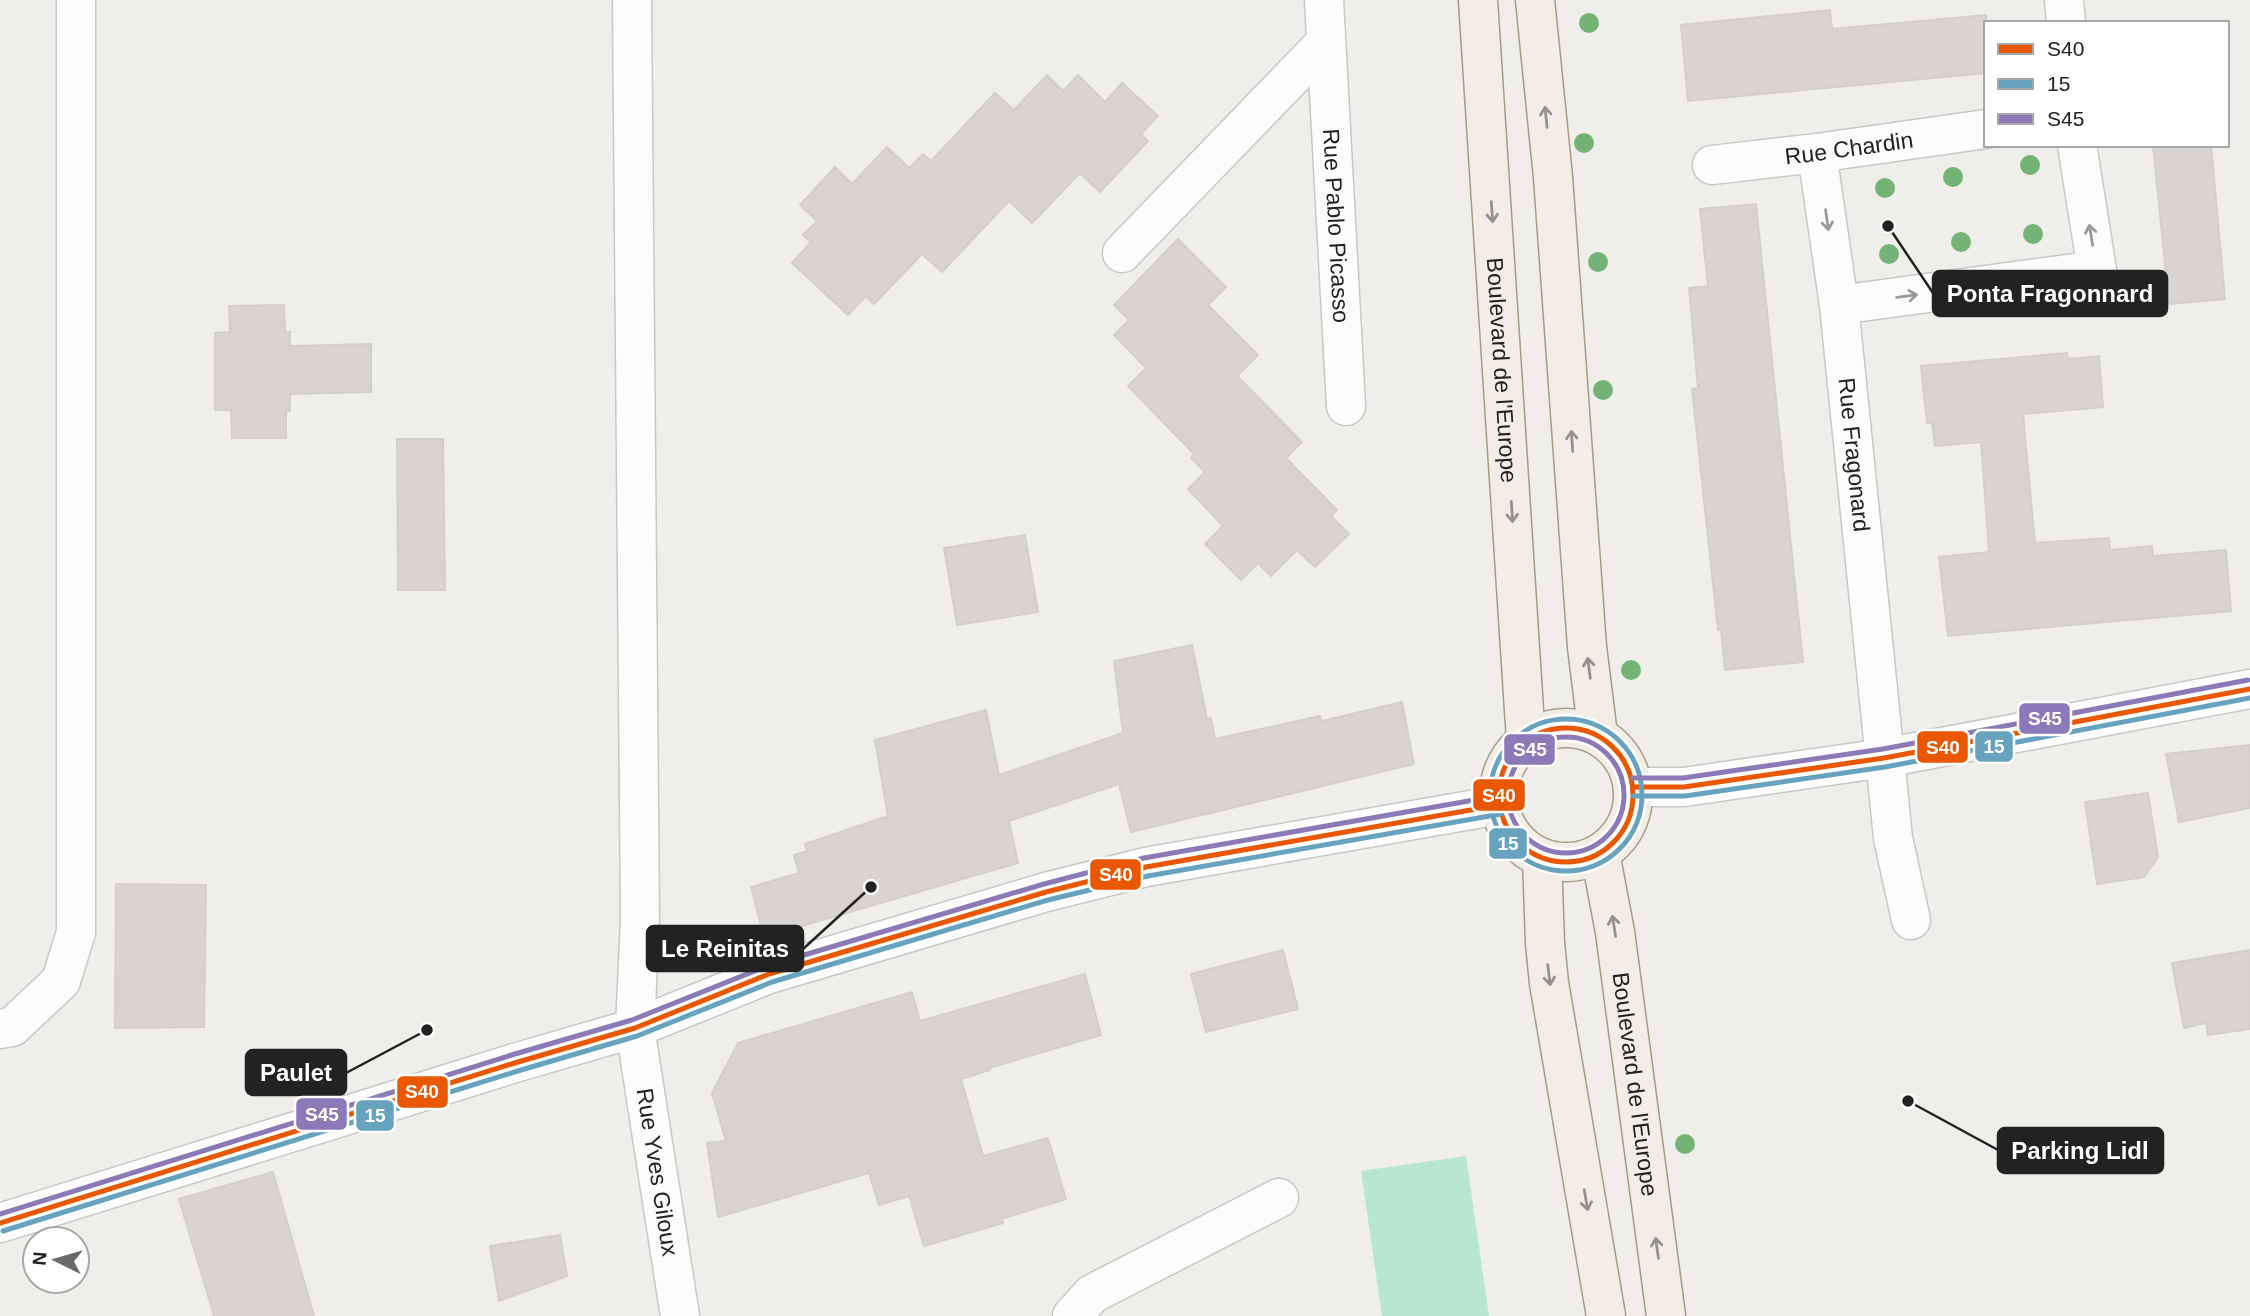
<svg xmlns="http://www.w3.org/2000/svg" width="2250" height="1316" font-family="Helvetica,sans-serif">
<rect width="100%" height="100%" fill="#f0eeeb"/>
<!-- pitch -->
<polygon fill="#b7e6d2" points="1466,1156 1489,1316 1382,1316 1361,1171"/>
<!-- building -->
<g fill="#d7d4d2" stroke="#d3d0cc" stroke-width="2">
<polygon points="1830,10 1832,29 1986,15 1986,73 1688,101 1681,25"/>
<polygon points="1047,75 1063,91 1078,75 1105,102 1122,83 1158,116 1141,134 1148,141 1100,192 1080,173 1032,223 1009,201 942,272 922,254 874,304 866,296 848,315 792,263 811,242 803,235 817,221 800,205 835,167 852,184 887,147 909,168 923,154 931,161 995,93 1014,110"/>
<polygon points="2153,145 2211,145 2225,299 2169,304"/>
<polygon points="1756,204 1803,662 1725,670 1721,630 1718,630 1692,389 1698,388 1689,288 1708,286 1700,209"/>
<polygon points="1178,239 1226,287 1208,305 1258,355 1237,376 1302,442 1286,458 1337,510 1331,516 1349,534 1315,567 1297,550 1271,576 1258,563 1241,580 1205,544 1223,526 1188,489 1205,472 1191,458 1194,454 1128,386 1146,368 1114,335 1129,320 1114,305"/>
<polygon points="284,305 285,332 290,332 290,346 371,344 371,392 290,394 290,411 286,412 286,438 232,438 231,410 215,410 215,333 230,332 229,306"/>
<polygon points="2067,353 2068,359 2099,356 2103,407 2023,414 2035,543 2109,538 2110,550 2152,546 2153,556 2226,550 2231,611 1948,636 1939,557 1989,552 1981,442 1935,446 1932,423 1927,423 1921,366"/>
<polygon points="397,439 443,439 445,590 398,590"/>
<polygon points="1025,535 1038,612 957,625 944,548"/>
<polygon points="1192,645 1207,719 1211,718 1215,739 1320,716 1322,721 1402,702 1414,764 1131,832 1119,784 1009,821 1018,863 764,937 751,887 799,873 794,855 807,851 805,844 888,816 875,740 986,710 999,775 1123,733 1114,661"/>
<polygon points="2250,745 2250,808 2179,822 2166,754"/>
<polygon points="2148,793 2158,857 2144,877 2097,884 2085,802"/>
<polygon points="116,884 206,885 204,1027 115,1028"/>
<polygon points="1283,950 1298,1009 1206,1032 1191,974"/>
<polygon points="2250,950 2250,1029 2208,1035 2206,1023 2184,1028 2172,963"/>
<polygon points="1085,974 1101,1035 989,1068 990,1070 961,1079 983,1156 1048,1138 1066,1199 1001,1219 1003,1223 924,1246 909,1196 879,1205 869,1173 718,1217 707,1143 726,1141 712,1093 738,1043 912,992 920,1021"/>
<polygon points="273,1172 314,1316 214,1316 179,1199"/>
<polygon points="560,1235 567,1276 499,1301 490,1246"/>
</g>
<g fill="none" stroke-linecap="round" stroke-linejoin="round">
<!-- minor casing -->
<g stroke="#c9c8c7" stroke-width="41">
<g id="minor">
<path id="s1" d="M632 0 640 919 635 1028 680 1316"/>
<path id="s2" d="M1324 0 1346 406"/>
<polyline points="2064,0 2066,23"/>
<path id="s3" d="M1817 153 1839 305 1893 838 1911 920"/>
<path id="s4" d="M1712 165 1817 153 1986 129"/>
<polyline points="1122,253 1325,43"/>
<polyline points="1839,305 2097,270 2077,145"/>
<polyline points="1633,787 1684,787 1884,758 2250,689"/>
<polyline points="0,1029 12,1027 61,981 76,932 76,0"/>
<polyline points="0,1223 518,1062 635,1028 769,974 1046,892 1146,867 1499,805"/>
<polyline points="1072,1316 1092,1294 1279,1198"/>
</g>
</g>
<!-- major casing -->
<g stroke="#a79c86" stroke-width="41">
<g id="major">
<path id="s5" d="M1478 0 1526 741"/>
<polyline points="1535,0 1553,177 1587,647 1598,735"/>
<circle cx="1566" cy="795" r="67"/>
<path id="s6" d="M1600 853 1615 932 1666 1316"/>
<polyline points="1542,858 1545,943 1549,983 1606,1316"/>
</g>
</g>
<!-- minor -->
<use href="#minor" stroke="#fdfcfc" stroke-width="38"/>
<!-- major -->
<use href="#major" stroke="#f3ede7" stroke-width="38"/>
<!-- bus-1 casing -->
<g stroke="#fff" stroke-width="10">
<g id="bus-1">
<circle cx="1566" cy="795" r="67"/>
<polyline points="1633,787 1684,787 1884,758 2250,689"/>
<polyline points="0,1223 518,1062 635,1028 769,974 1046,892 1146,867 1499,805"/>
</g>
</g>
<!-- bus-2 casing -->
<g stroke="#fff" stroke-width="10">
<g id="bus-2">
<circle cx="1566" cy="795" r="76"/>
<polyline points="1633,796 1685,796 1885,767 2250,698"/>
<polyline points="3,1231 521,1070 637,1036 772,982 1048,900 1148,876 1501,814"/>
</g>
</g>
<!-- bus-3 casing -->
<g stroke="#fff" stroke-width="10">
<g id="bus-3">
<circle cx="1566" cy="795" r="58"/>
<polyline points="1633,778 1683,778 1883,749 2248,680"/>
<polyline points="0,1214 515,1054 632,1020 767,966 1044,884 1144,858 1497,796"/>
</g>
</g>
<!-- bus-1 -->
<use href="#bus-1" stroke="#ea5701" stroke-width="5"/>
<!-- bus-2 -->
<use href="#bus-2" stroke="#67a3bf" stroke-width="5"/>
<!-- bus-3 -->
<use href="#bus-3" stroke="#8b7ab7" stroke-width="5"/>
</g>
<!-- trees -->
<g fill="#73b476">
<circle cx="1589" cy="23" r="10"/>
<circle cx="1584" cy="143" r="10"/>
<circle cx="2030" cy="165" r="10"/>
<circle cx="1953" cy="177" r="10"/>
<circle cx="1885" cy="188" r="10"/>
<circle cx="2033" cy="234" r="10"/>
<circle cx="1961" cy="242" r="10"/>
<circle cx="1889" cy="254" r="10"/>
<circle cx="1598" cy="262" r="10"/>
<circle cx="1603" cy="390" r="10"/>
<circle cx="1631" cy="670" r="10"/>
<circle cx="1685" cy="1144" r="10"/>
</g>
<!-- one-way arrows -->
<defs><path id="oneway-shaft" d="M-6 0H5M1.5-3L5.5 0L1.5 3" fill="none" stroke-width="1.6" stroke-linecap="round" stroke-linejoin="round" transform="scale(1.75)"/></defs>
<g stroke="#95928e">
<use href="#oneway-shaft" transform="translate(1546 117) rotate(-96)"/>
<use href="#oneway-shaft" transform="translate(1492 212) rotate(86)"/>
<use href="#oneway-shaft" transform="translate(1572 441) rotate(-94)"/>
<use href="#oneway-shaft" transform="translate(1512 512) rotate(86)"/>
<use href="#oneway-shaft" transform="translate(1589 668) rotate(-97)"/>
<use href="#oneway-shaft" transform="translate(1614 926) rotate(-99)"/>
<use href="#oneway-shaft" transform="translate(1549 975) rotate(83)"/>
<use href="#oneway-shaft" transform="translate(1586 1200) rotate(80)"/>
<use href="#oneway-shaft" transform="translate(1657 1248) rotate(-98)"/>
</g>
<g stroke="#9a9a9a">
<use href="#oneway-shaft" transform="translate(1827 220) rotate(82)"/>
<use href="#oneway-shaft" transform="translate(2091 235) rotate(-99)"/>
<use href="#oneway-shaft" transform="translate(1907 296) rotate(-8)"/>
</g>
<g text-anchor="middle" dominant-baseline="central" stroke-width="6" stroke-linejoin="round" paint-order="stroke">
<!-- street labels -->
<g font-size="23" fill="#222" stroke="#fff">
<text stroke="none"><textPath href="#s4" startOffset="138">Rue Chardin</textPath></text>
<text stroke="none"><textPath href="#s2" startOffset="226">Rue Pablo Picasso</textPath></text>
<text stroke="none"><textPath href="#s5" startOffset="371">Boulevard de l'Europe</textPath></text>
<text stroke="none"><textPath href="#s3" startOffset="304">Rue Fragonard</textPath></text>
<text stroke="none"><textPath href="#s6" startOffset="234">Boulevard de l'Europe</textPath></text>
<text stroke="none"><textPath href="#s1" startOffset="1174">Rue Yves Giloux</textPath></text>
</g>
</g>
<!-- callouts -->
<path fill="none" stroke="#222" stroke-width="2.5" d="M1888 226L1933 293M871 887L803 949M427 1030L346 1073M1908 1101L1998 1150"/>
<g fill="#222" stroke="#fff" stroke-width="2.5">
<circle cx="1888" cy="226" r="7"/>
<circle cx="871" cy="887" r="7"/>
<circle cx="427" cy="1030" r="7"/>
<circle cx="1908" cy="1101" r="7"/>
</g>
<g fill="#222" stroke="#222" stroke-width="2.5">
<rect x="1933" y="271" width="234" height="45" rx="7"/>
<rect x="647" y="926" width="156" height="45" rx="7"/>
<rect x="246" y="1050" width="100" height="45" rx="7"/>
<rect x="1998" y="1128" width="165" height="45" rx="7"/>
</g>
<g font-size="24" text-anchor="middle" font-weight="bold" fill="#fff">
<text x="2050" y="302">Ponta Fragonnard</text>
<text x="725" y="957">Le Reinitas</text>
<text x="296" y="1081">Paulet</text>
<text x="2080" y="1159">Parking Lidl</text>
</g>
<g stroke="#fff" stroke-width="2.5">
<rect x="2018" y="702" width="53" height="33" rx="7" fill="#8b7ab7"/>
<rect x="1974" y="730" width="40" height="33" rx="7" fill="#67a3bf"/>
<rect x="1916" y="730" width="53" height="34" rx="7" fill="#ea5701"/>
<rect x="1503" y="733" width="53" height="33" rx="7" fill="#8b7ab7"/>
<rect x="1472" y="778" width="54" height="34" rx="7" fill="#ea5701"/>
<rect x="1488" y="827" width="40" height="33" rx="7" fill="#67a3bf"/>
<rect x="1089" y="858" width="53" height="33" rx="7" fill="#ea5701"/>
<rect x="396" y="1075" width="53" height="34" rx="7" fill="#ea5701"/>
<rect x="295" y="1097" width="53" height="34" rx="7" fill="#8b7ab7"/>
<rect x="355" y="1099" width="40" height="33" rx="7" fill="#67a3bf"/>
</g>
<g font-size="19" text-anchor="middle" font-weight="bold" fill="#fff">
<text x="2045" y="725">S45</text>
<text x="1994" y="753">15</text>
<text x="1943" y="754">S40</text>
<text x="1530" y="756">S45</text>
<text x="1499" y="802">S40</text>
<text x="1508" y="850">15</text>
<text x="1116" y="881">S40</text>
<text x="422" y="1098">S40</text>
<text x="322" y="1121">S45</text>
<text x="375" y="1122">15</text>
</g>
<!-- legend -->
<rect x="1984" y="21" width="245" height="126" fill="#ffffff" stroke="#a7a7a7" stroke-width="2"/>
<rect x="1998" y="44" width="35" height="10" fill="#ea5701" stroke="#a7a7a7" stroke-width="2"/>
<text x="2047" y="56" font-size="21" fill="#222222">S40</text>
<rect x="1998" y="79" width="35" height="10" fill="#67a3bf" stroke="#a7a7a7" stroke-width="2"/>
<text x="2047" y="91" font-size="21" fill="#222222">15</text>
<rect x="1998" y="114" width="35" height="10" fill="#8b7ab7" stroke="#a7a7a7" stroke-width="2"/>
<text x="2047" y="126" font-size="21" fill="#222222">S45</text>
<!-- north arrow -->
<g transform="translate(56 1260) rotate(275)"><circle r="33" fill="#ffffff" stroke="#a7a7a7" stroke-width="2"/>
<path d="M0-5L12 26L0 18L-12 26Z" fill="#6a6968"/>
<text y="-10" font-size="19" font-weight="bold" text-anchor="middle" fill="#222222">N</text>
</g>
</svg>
